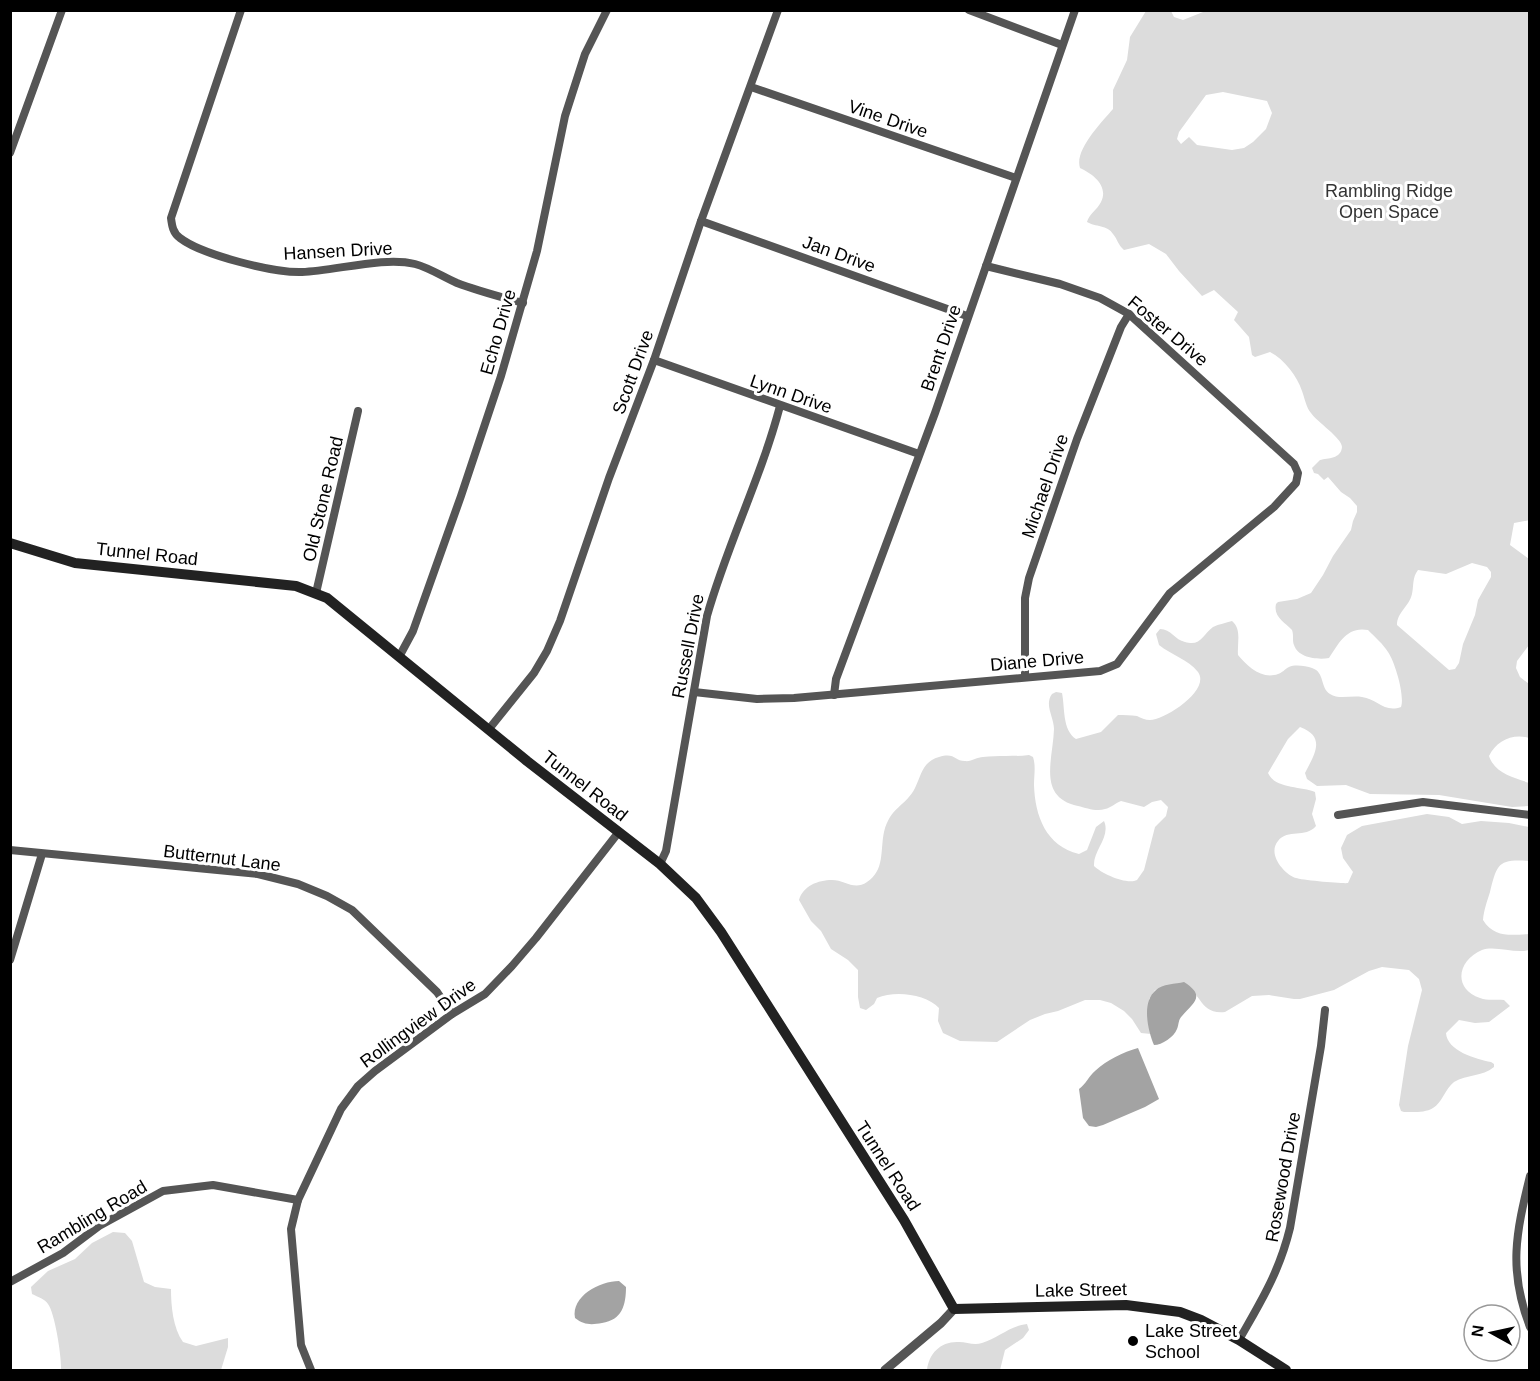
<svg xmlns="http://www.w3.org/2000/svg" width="1540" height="1381" font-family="Arial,sans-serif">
<rect width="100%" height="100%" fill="#fff"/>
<!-- green -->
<g fill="#dcdcdc" fill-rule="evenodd">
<path d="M1208 10 1529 11 1530 520 1514 523 1510 545 1529 559V645L1517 661 1516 668 1520 677 1529 684V738C1513 733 1496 741 1489 756 1495 774 1514 777 1529 783V806L1512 807 1439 795 1370 794 1346 785 1317 786 1307 779 1305 773C1314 755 1327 737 1300 727L1288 739 1268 773C1275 789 1301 786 1315 792L1316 799 1312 814 1316 826C1305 839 1288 828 1278 841 1267 854 1284 874 1296 878 1301 880 1345 884 1348 883L1353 872 1343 858 1341 848 1347 835 1362 826 1427 814 1449 817 1462 824 1481 821 1509 823 1529 827V861C1498 859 1497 864 1490 892 1487 902 1484 909 1483 920 1494 938 1511 935 1529 934V950C1515 954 1495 945 1482 950 1458 960 1452 988 1480 998 1488 1001 1496 999 1504 1000L1510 1006 1489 1022 1475 1023 1459 1020 1446 1033C1447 1051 1476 1059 1491 1062L1494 1064V1067C1482 1077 1467 1074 1454 1082 1445 1089 1442 1103 1433 1108 1425 1113 1413 1112 1404 1112L1401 1111 1399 1105 1408 1046 1422 990 1419 979 1409 970 1382 967 1369 971 1334 990 1300 999H1294L1269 995 1252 996 1225 1012C1198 1015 1202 990 1181 983L1155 990 1149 999 1151 1034 1141 1033 1132 1019 1124 1011 1111 1003 1100 1000H1085L1058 1011 1045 1014 1030 1020 997 1042 960 1041 943 1033 938 1021 939 1008C926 994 895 990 877 998L874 1004 866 1010 860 1008 858 997V970L848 960 831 949 821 931 811 921 799 900C803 886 818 880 832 880 845 880 854 891 867 882 885 870 880 851 884 832 890 807 906 806 915 788 922 774 922 762 939 757 955 752 954 761 965 761 971 762 977 757 983 757 998 755 1014 757 1029 755L1033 757C1036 766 1034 775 1034 785 1035 816 1046 846 1079 854L1087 850 1096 827 1104 821C1111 837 1093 850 1094 866 1102 874 1127 885 1137 880L1144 870 1155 827 1166 816 1168 807 1161 800 1152 802 1144 807 1121 801C1115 803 1111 808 1105 809 1097 812 1086 808 1078 806 1037 797 1053 760 1054 729 1054 717 1044 705 1052 694L1056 692 1062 693C1065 707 1062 730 1076 739L1101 732 1118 715C1124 715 1131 715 1137 716 1141 718 1145 720 1150 720 1165 720 1211 690 1198 672 1188 659 1171 655 1159 645L1156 634 1160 629C1171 629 1175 640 1185 642 1201 647 1203 634 1213 627 1219 624 1226 623 1232 621 1242 629 1237 643 1238 655 1247 666 1262 680 1278 674 1282 673 1285 669 1289 667 1295 664 1306 666 1312 668 1325 672 1320 688 1330 694 1339 700 1351 695 1362 697 1377 699 1384 713 1401 707 1405 696 1395 662 1388 652 1383 644 1375 637 1368 630 1347 626 1339 643 1329 658 1318 660 1298 658 1294 645 1292 641 1294 635 1292 630 1285 622 1273 617 1276 604L1278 602 1297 599 1311 593 1323 575 1333 556 1351 530 1353 521 1357 512V506L1350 498 1341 492 1328 477 1324 480 1318 474 1314 473 1312 468 1320 460C1328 458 1341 459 1342 447 1342 438 1317 422 1311 413 1306 407 1305 399 1302 391 1297 376 1285 360 1270 352L1255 357 1252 355 1249 337 1234 320 1238 312 1214 290 1202 296 1179 271 1166 254 1149 244 1124 250C1118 245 1118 240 1113 234 1108 225 1095 227 1087 222 1089 214 1097 210 1101 202 1109 186 1093 174 1080 168 1074 150 1102 122 1113 109V90L1127 60 1130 37 1146 11H1171L1174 17 1183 20ZM1223 92 1267 101 1272 113 1266 129 1253 142 1244 148 1232 150 1197 145 1189 137 1181 144 1177 139 1179 132 1206 95ZM1472 563 1487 567 1491 572V577L1478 600 1475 615 1463 644 1459 663 1455 669 1449 670 1397 625C1397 612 1409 607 1412 594 1414 585 1412 578 1418 570L1446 574Z"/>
<path d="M113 1232 125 1233 132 1241 144 1282 155 1287 171 1289C171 1306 173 1328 183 1342L196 1346 228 1338V1347L221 1370H61C62 1359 55 1313 48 1304 45 1299 38 1297 32 1294L31 1287 48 1271 75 1259 92 1243Z"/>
<path d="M1027 1324 1029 1330 1023 1338 1005 1350 1000 1370H927C929 1353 941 1341 959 1342 967 1342 974 1346 982 1343 998 1338 1010 1326 1027 1324Z"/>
</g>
<!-- water -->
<g fill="#a3a3a3">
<path d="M1184 982C1206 996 1194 1002 1182 1016 1178 1020 1179 1024 1177 1029 1174 1037 1162 1045 1154 1045 1148 1031 1141 1002 1156 990 1162 984 1176 984 1184 982Z"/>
<path d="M1138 1048 1159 1099 1145 1107 1103 1125 1096 1127 1089 1126 1083 1118 1079 1089C1086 1084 1089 1076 1095 1071 1107 1060 1123 1052 1138 1048Z"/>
<path d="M619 1281 626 1287C626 1305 622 1320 602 1323 591 1325 584 1325 575 1318 571 1296 600 1281 619 1281Z"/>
</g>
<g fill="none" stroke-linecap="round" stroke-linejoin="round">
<!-- minor -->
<g stroke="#555" stroke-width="8">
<path d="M241 10 171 218C172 226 173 233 180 238 202 255 274 273 302 272 335 271 384 256 415 264 430 268 443 277 457 283 478 291 501 297 523 303"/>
<polyline points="969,10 1062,45"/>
<polyline points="751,87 1016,178"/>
<polyline points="10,153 62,10"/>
<polyline points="701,221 967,316"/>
<polyline points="654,360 919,454"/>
<polyline points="316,593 358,411"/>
<polyline points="399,657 413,631 461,496 501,376 537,251 565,116 585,54 607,10"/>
<polyline points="1025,677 1025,598 1029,578 1077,439 1121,327 1129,314"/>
<polyline points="694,692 757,699 794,698 1100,671 1117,664 1170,593 1274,507 1296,483 1298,473 1294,464 1129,314 1100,298 1060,284 986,266"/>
<polyline points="834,695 836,679 935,413 1075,10"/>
<polyline points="489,729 534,673 547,651 560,621 609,478 654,360 701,221 778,10"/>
<polyline points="1338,815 1423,802 1530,815"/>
<polyline points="10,850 258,874 298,884 327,896 352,910 437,992 452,1014"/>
<path d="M660 864 666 851 707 616C727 545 761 478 780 406"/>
<polyline points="10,960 42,854"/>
<path d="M1530 1176C1516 1233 1508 1270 1530 1327"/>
<polyline points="10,1282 63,1253 99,1226 163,1191 213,1185 298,1200"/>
<path d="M1239 1340C1261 1301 1279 1273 1290 1228L1321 1046 1325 1010"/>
<polyline points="311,1370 301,1345 291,1229 298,1200 341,1109 358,1086 375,1071 452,1014 485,994 512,966 536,938 618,833"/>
</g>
<!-- tertiary -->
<polyline stroke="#555" stroke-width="9" points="885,1370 941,1323 954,1309"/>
<!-- secondary -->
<polyline stroke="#222" stroke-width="10" points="10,543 75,563 296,586 327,598 527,761 660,864 696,898 721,932 904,1220 954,1309 1126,1305 1180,1312 1201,1320 1239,1340 1286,1370"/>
</g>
<!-- markers -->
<circle fill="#000" stroke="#fff" stroke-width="2" cx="1133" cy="1341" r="6"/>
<g text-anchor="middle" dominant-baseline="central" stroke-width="6" stroke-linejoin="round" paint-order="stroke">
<!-- street labels -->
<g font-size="18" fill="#000" stroke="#fff">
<text transform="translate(888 119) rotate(19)">Vine Drive</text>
<text transform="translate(338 251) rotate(-3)">Hansen Drive</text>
<text transform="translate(839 254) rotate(20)">Jan Drive</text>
<text transform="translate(1168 331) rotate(40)">Foster Drive</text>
<text transform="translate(498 332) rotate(-74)">Echo Drive</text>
<text transform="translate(941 348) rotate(-71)">Brent Drive</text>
<text transform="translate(633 372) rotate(-70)">Scott Drive</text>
<text transform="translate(791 394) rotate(19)">Lynn Drive</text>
<text transform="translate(1045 486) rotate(-71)">Michael Drive</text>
<text transform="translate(323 499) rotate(-77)">Old Stone Road</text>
<text transform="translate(147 554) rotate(6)">Tunnel Road</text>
<text transform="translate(688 646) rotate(-79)">Russell Drive</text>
<text transform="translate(1037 661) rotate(-5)">Diane Drive</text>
<text transform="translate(585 786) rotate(38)">Tunnel Road</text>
<text transform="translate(222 858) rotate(7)">Butternut Lane</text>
<text transform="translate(418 1023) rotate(-36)">Rollingview Drive</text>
<text transform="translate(888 1166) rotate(57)">Tunnel Road</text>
<text transform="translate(1283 1177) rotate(-80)">Rosewood Drive</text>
<text transform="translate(92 1217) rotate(-31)">Rambling Road</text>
<text transform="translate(1081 1290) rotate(-1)">Lake Street</text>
</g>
<!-- park labels -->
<g font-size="18" fill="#333" stroke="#fff">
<text x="1389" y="191">Rambling Ridge<tspan x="1389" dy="21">Open Space</tspan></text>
</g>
<!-- poi labels -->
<g font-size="18" fill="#000" stroke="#fff" text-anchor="start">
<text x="1145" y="1331">Lake Street<tspan x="1145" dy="21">School</tspan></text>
</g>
</g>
<!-- border -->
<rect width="1540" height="1381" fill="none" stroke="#000000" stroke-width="24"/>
<!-- north arrow -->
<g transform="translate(1492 1333) rotate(278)"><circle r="28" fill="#ffffff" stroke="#999999" stroke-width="1.5"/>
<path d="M0-4.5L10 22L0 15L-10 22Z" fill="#000000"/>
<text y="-9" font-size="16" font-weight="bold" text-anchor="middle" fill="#000000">N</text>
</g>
</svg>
